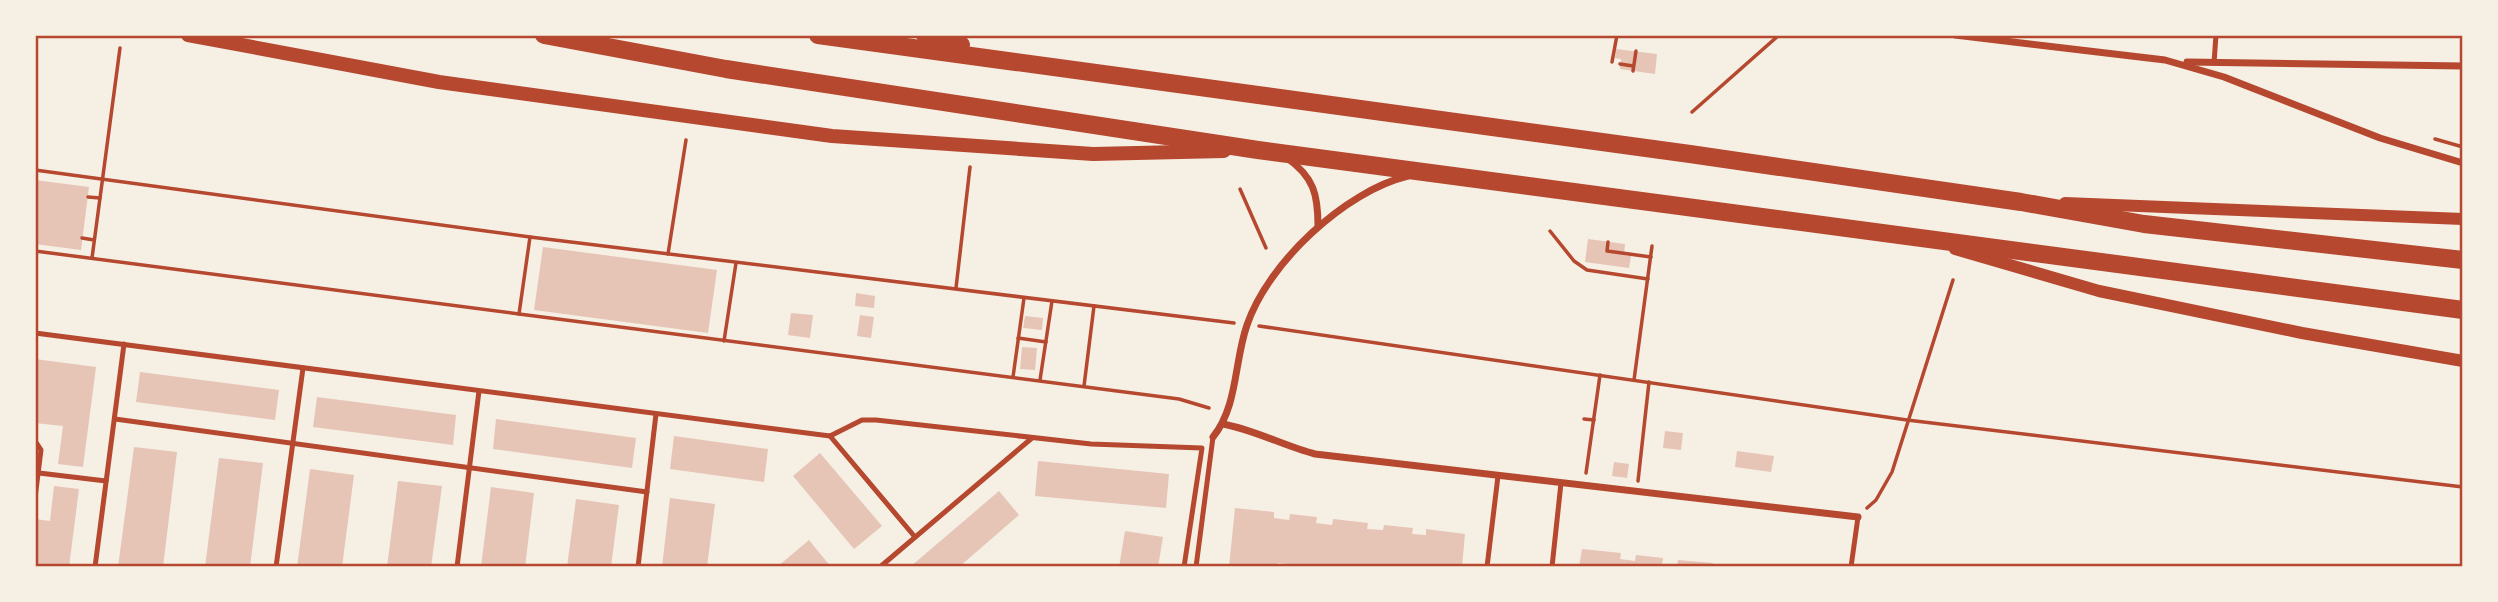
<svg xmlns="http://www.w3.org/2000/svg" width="2498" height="602" font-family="'Golos Text',sans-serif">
<rect width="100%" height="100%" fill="#f6efe4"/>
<!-- building -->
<g fill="#e6c5b7">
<polygon points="1616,49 1657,54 1655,74 1620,69 1621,59 1615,58"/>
<polygon points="35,180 89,187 81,250 35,244"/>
<polygon points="1588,239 1625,244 1624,255 1631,256 1629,268 1585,262"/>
<polygon points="543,247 717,270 708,333 534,310"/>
<polygon points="856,293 875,296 874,308 855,306"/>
<polygon points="791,313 813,315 810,338 788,335"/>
<polygon points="860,315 874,317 871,338 857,336"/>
<polygon points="1025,316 1043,318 1042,330 1023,328"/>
<polygon points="1022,347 1037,348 1035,370 1020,369"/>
<polygon points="35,359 96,367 83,467 58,464 63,426 35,423"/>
<polygon points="140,372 279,390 275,420 136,402"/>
<polygon points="317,397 456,415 453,445 313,427"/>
<polygon points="496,419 636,438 632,468 493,449"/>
<polygon points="1665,431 1683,433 1681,450 1663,448"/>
<polygon points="674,436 768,449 764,482 670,469"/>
<polygon points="134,447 177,452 163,567 118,567"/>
<polygon points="1737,451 1774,456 1771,472 1735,467"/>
<polygon points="820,453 882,526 854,549 793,476"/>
<polygon points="219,458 263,463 250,567 205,567"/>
<polygon points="1038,461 1169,474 1166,508 1035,496"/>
<polygon points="1614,462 1629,464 1627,478 1612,476"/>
<polygon points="310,469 354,475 342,567 297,567"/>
<polygon points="398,481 442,486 431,567 387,567"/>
<polygon points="54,486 79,489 69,567 35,567 35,519 50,521"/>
<polygon points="491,487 534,493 525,567 481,567"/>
<polygon points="999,491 1019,515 959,567 910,567"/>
<polygon points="670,498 715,504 707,567 662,567"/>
<polygon points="576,499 619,505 611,567 567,567"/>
<polygon points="1235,508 1274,512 1274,518 1289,520 1290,514 1317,517 1316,523 1332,525 1333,519 1368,523 1367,529 1383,530 1384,525 1413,528 1412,534 1426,535 1426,529 1465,534 1462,567 1314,567 1278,563 1277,567 1229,567"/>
<polygon points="1125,531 1163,537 1158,567 1119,567"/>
<polygon points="809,540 831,567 777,567"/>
<polygon points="1582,549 1621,553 1620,559 1635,561 1636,555 1663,558 1662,564 1676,567 1579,567"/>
<polygon points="1678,560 1713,563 1712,567 1677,567"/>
</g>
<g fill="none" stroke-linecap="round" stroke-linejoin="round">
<!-- path -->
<g stroke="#b5482f" stroke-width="3.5">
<polyline points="1612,62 1617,35"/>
<polyline points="1620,64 1633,66"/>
<polyline points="1633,71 1636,51"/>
<polyline points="1692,112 1779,35"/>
<polyline points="2435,139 2463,147"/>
<polyline points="35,170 530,237 1234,323"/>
<polyline points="1240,189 1266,248"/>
<polyline points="88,197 100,198"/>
<polyline points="1550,231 1574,261 1587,270 1648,279"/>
<polyline points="82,238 94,240"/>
<polyline points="1608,242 1607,251 1651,257"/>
<polyline points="35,251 519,314 530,237"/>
<polyline points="668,254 686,140"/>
<polyline points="92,258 120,48"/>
<polyline points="956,288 970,167"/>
<polyline points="519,314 1179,399 1209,408"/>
<polyline points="1259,326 1907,420 2463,487"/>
<polyline points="1018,338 1046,342"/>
<polyline points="724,341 736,263"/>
<polyline points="1013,377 1024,298"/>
<polyline points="1040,380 1052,301"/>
<polyline points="1634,380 1652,246"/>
<polyline points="1084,386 1094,306"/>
<polyline points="1584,419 1594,420"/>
<polyline points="1586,473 1600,375"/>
<polyline points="1638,481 1649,382"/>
<polyline points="1867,508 1876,500 1892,472 1953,280"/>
</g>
<!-- service -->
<g stroke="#b5482f" stroke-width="5">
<polyline points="2214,63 2216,35"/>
<polyline points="35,333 830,436 862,420 876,420 1091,444 1202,448 1184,567"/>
<polyline points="115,419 647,492"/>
<polyline points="830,436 915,537"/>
<polyline points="35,441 41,450 35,498"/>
<polyline points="39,473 106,481"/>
<polyline points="95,567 124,344"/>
<polyline points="276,567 303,368"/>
<polyline points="457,567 479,391"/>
<polyline points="638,567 656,414"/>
<polyline points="880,567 1032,438"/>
<polyline points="1196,567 1213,437"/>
<polyline points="1487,567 1498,476"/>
<polyline points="1552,567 1561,483"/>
<polyline points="1851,567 1858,517"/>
</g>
<!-- minor -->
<g stroke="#b5482f" stroke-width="7">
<polyline points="1955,35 2165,60 2224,77 2380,138 2463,163"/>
<polyline points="2187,62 2463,66"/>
<path d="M1287 158C1314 177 1318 195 1318 226"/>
<path d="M1223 424C1255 430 1284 446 1315 454L1858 517"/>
<path d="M1213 437C1238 406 1234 362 1247 325 1268 263 1345 191 1408 176"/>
</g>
<!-- tertiary -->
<g stroke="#b5482f" stroke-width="12">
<polyline points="2065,203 2463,219"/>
<polyline points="1955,249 2099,291 2302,333 2463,361"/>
</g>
<!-- secondary -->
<polyline stroke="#b5482f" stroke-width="14" points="188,35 439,82 832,136 1093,154 1224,151"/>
<!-- trunk -->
<g stroke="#b5482f" stroke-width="18">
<polyline points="544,35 726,69 1258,150 2463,310"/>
<polyline points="818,35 1690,154 2021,202 2144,224 2463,260"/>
<polyline points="925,35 961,45"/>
</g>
</g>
<!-- border -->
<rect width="2498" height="602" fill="none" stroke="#f6efe4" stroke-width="74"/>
<rect x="37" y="37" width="2424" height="528" fill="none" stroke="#b5482f" stroke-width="2.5"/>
</svg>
